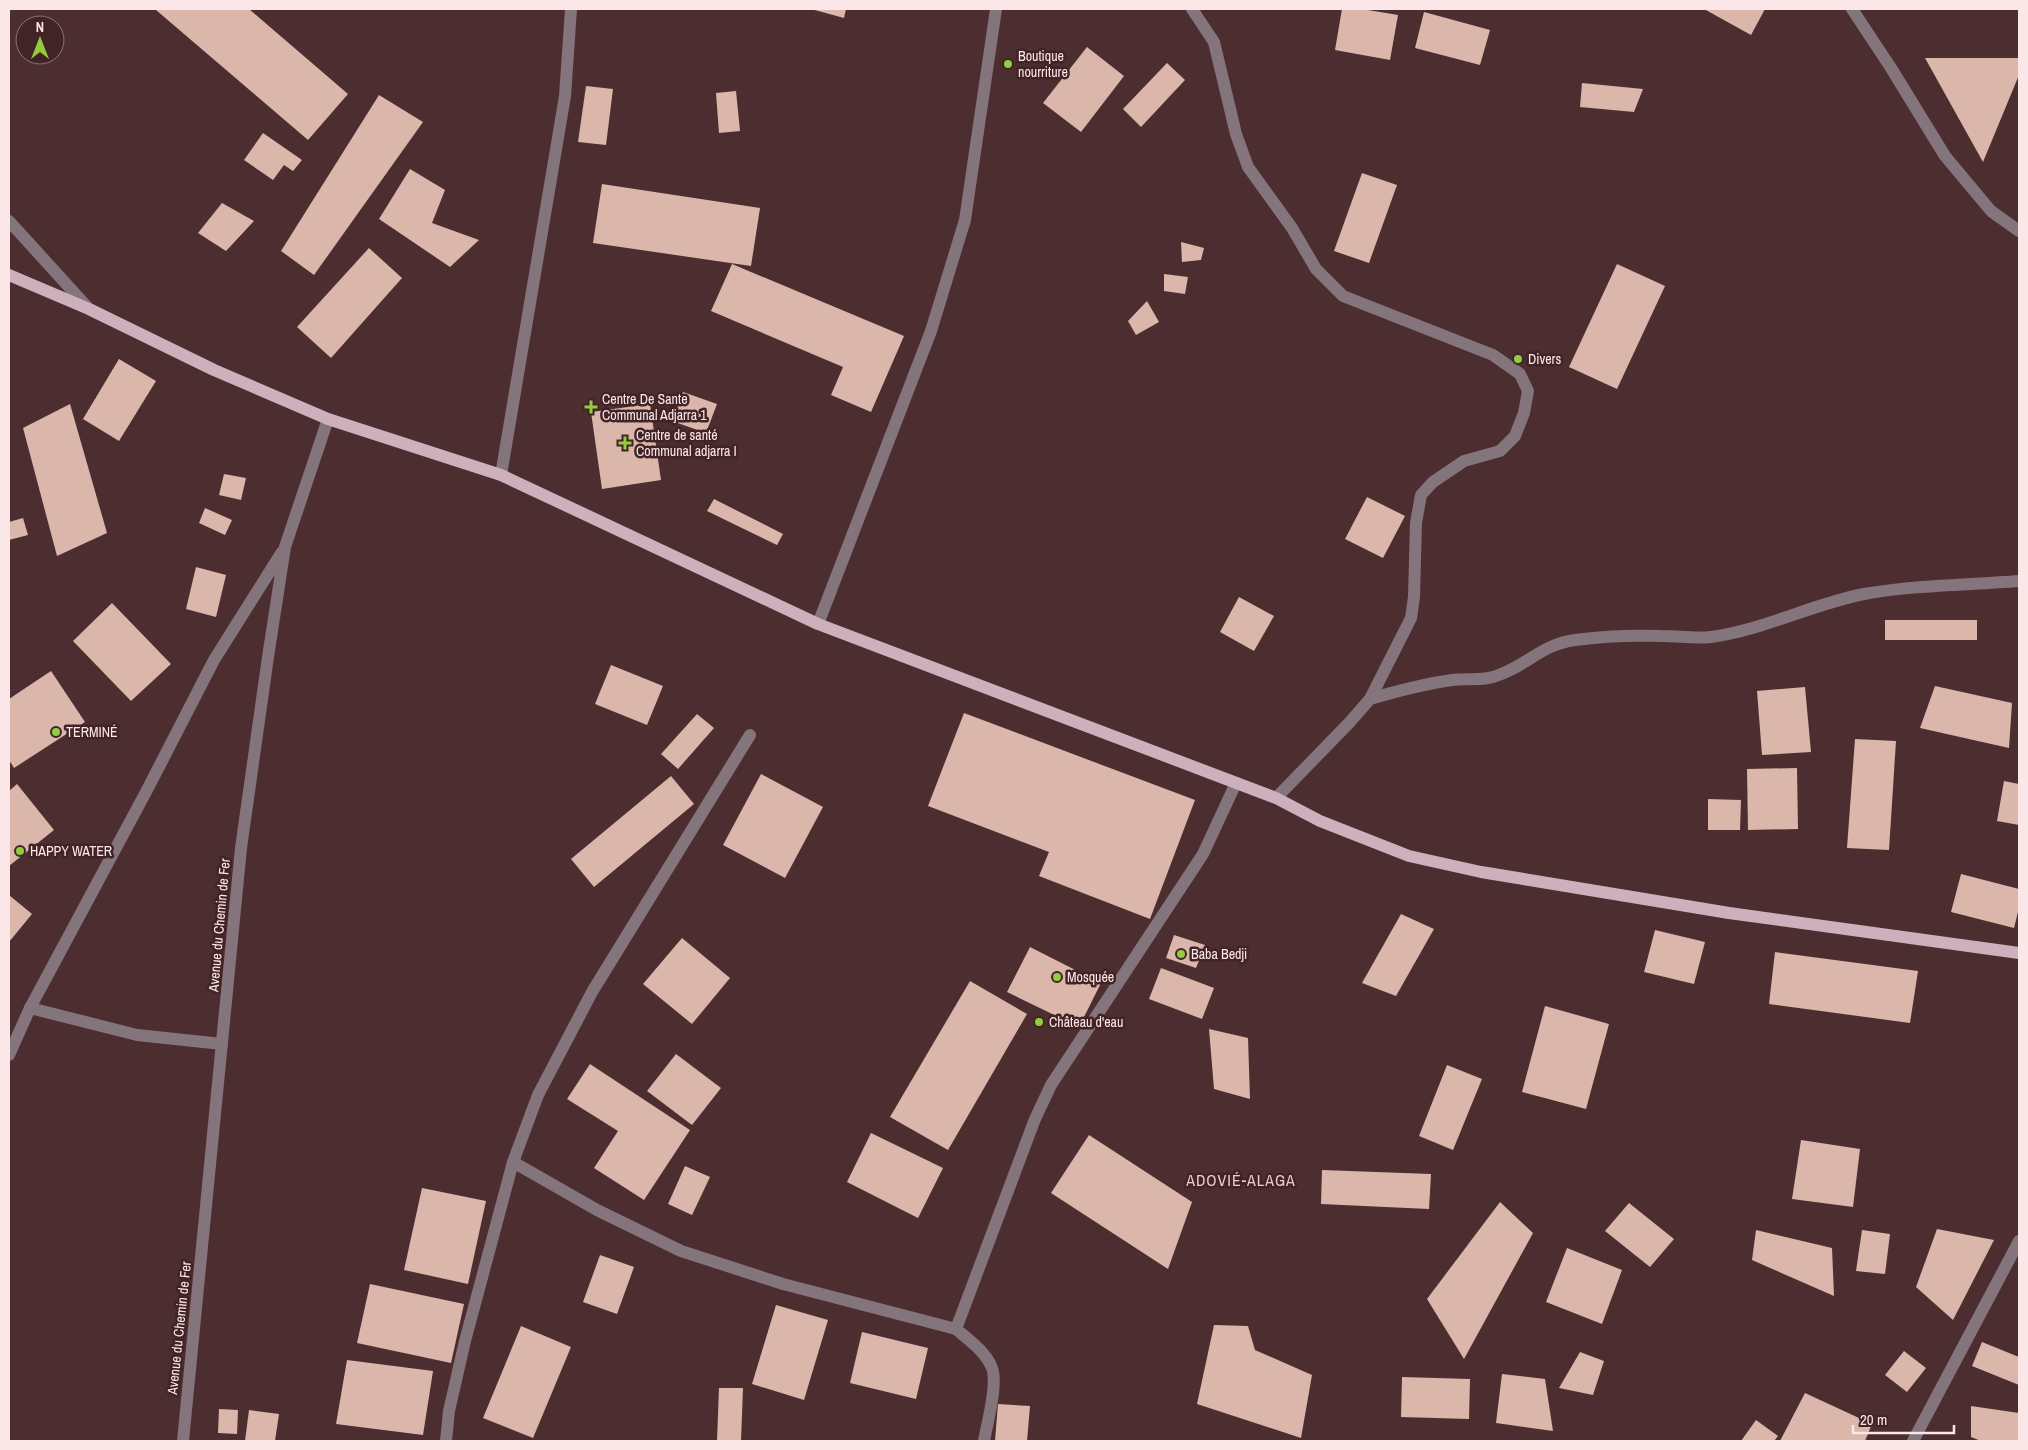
<svg xmlns="http://www.w3.org/2000/svg" width="2028" height="1450" font-family="'Archivo Narrow',sans-serif">
<rect width="100%" height="100%" fill="#4d2e30"/>
<!-- building -->
<g fill="#dbb6aa">
<polygon points="157,9 249,9 348,94 308,140 156,10"/>
<polygon points="811,9 846,9 844,18"/>
<polygon points="1342,9 1362,9 1398,15 1390,60 1335,50"/>
<polygon points="1704,9 1765,9 1751,35"/>
<polygon points="1424,12 1490,30 1480,65 1415,48"/>
<polygon points="1087,47 1124,76 1081,132 1043,103"/>
<polygon points="1925,58 2019,58 2019,75 1983,162"/>
<polygon points="1167,63 1185,80 1141,127 1123,109"/>
<polygon points="1582,83 1643,89 1634,112 1580,107"/>
<polygon points="586,86 613,89 606,145 578,142"/>
<polygon points="736,91 740,131 719,133 716,93"/>
<polygon points="379,95 423,122 314,275 281,251"/>
<polygon points="263,133 302,160 293,171 284,165 273,180 244,160"/>
<polygon points="410,169 445,190 432,223 479,240 450,267 379,219"/>
<polygon points="1362,173 1397,185 1369,263 1334,251"/>
<polygon points="602,184 760,208 751,266 593,243"/>
<polygon points="222,203 254,221 226,251 198,233"/>
<polygon points="1181,242 1204,248 1201,260 1182,262"/>
<polygon points="369,248 402,278 331,358 297,327"/>
<polygon points="732,264 904,336 871,412 831,395 843,367 711,311"/>
<polygon points="1617,264 1665,286 1617,389 1569,367"/>
<polygon points="1164,274 1188,277 1185,294 1164,291"/>
<polygon points="1147,301 1159,322 1136,335 1128,321"/>
<polygon points="119,359 156,381 119,441 83,419"/>
<polygon points="683,392 717,404 706,433 672,421"/>
<polygon points="70,404 107,533 57,556 23,428"/>
<polygon points="650,404 661,480 602,489 591,412"/>
<polygon points="224,474 246,478 241,500 219,495"/>
<polygon points="1367,497 1405,516 1383,558 1345,539"/>
<polygon points="714,499 783,534 777,545 707,511"/>
<polygon points="205,508 232,520 225,535 199,523"/>
<polygon points="23,518 28,535 9,540 9,522"/>
<polygon points="196,567 226,575 216,617 186,609"/>
<polygon points="1239,597 1274,616 1254,651 1220,632"/>
<polygon points="112,603 171,664 131,701 73,641"/>
<rect x="1885" y="620" width="92" height="20"/>
<polygon points="611,665 663,686 647,725 595,704"/>
<polygon points="51,671 85,722 14,768 9,760 9,699"/>
<polygon points="1935,686 2012,703 2009,748 1920,728"/>
<polygon points="1805,687 1811,752 1762,755 1757,691"/>
<polygon points="964,713 1195,800 1150,919 1039,876 1049,852 928,806"/>
<polygon points="697,714 714,728 678,769 661,754"/>
<polygon points="1855,739 1896,741 1889,850 1847,848"/>
<polygon points="1797,768 1798,829 1748,830 1747,769"/>
<polygon points="761,774 823,807 785,878 723,845"/>
<polygon points="671,776 694,804 594,887 571,859"/>
<polygon points="2004,781 2019,784 2019,825 1997,821"/>
<polygon points="17,784 54,830 9,866 9,791"/>
<polygon points="1708,799 1741,800 1740,830 1708,830"/>
<polygon points="1961,874 2019,889 2019,908 2014,928 1951,912"/>
<polygon points="9,895 32,914 9,942"/>
<polygon points="1401,914 1434,929 1396,996 1362,983"/>
<polygon points="1655,930 1705,942 1694,984 1644,972"/>
<polygon points="1174,935 1205,945 1196,968 1166,958"/>
<polygon points="682,938 730,978 692,1024 643,984"/>
<polygon points="1030,947 1101,983 1079,1027 1007,992"/>
<polygon points="1775,952 1918,971 1910,1023 1769,1004"/>
<polygon points="1161,968 1214,988 1202,1019 1149,999"/>
<polygon points="970,981 1027,1014 948,1150 890,1117"/>
<polygon points="1545,1006 1609,1024 1586,1109 1522,1092"/>
<polygon points="1209,1029 1248,1038 1250,1099 1214,1089"/>
<polygon points="676,1054 721,1088 692,1125 647,1091"/>
<polygon points="590,1064 690,1130 644,1200 594,1168 618,1131 567,1099"/>
<polygon points="1447,1065 1482,1079 1453,1150 1419,1136"/>
<polygon points="871,1133 943,1168 918,1218 847,1182"/>
<polygon points="1089,1135 1192,1202 1168,1269 1051,1193"/>
<polygon points="1801,1140 1860,1149 1853,1207 1792,1199"/>
<polygon points="685,1166 710,1177 692,1215 668,1204"/>
<polygon points="1322,1170 1431,1174 1429,1209 1321,1204"/>
<polygon points="422,1188 486,1201 468,1284 404,1270"/>
<polygon points="1500,1202 1533,1233 1464,1359 1427,1299"/>
<polygon points="1629,1203 1674,1239 1650,1267 1605,1231"/>
<polygon points="1937,1229 1994,1240 1953,1320 1916,1287"/>
<polygon points="1756,1230 1832,1248 1834,1296 1752,1260"/>
<polygon points="1862,1230 1890,1234 1885,1274 1856,1271"/>
<polygon points="1567,1248 1622,1270 1602,1324 1546,1302"/>
<polygon points="600,1255 634,1267 617,1314 583,1302"/>
<polygon points="370,1284 464,1304 451,1363 357,1343"/>
<polygon points="776,1305 828,1320 804,1400 752,1384"/>
<polygon points="1214,1325 1248,1326 1255,1350 1312,1375 1301,1438 1197,1404"/>
<polygon points="521,1326 571,1347 533,1438 483,1418"/>
<polygon points="862,1332 928,1348 916,1399 850,1383"/>
<polygon points="1982,1342 2019,1357 2019,1385 1972,1366"/>
<polygon points="1904,1351 1926,1368 1907,1392 1885,1375"/>
<polygon points="1580,1352 1604,1361 1593,1395 1559,1388"/>
<polygon points="347,1360 433,1371 423,1435 336,1424"/>
<polygon points="1502,1374 1545,1379 1553,1431 1496,1423"/>
<polygon points="1402,1377 1470,1379 1469,1419 1401,1417"/>
<polygon points="719,1388 743,1388 741,1441 717,1441"/>
<polygon points="1805,1393 1872,1424 1865,1441 1780,1441"/>
<polygon points="998,1404 1030,1406 1027,1441 995,1441"/>
<polygon points="1971,1406 2019,1413 2019,1441 1981,1441 1971,1437"/>
<polygon points="219,1409 238,1410 237,1434 218,1433"/>
<polygon points="249,1410 279,1414 275,1441 245,1441"/>
<polygon points="1756,1420 1778,1436 1774,1441 1741,1441"/>
</g>
<g fill="none" stroke-linecap="round" stroke-linejoin="round">
<!-- minor -->
<g stroke="#84747b" stroke-width="12">
<polyline points="1192,9 1214,42 1236,134 1248,167 1292,228 1316,269 1343,296 1493,355 1520,374 1528,391 1524,413 1515,436 1500,451 1464,461 1433,482 1421,495 1416,523 1414,597 1411,618 1370,699 1349,723 1276,798"/>
<polyline points="1852,9 1891,68 1945,156 1991,211 2019,231"/>
<polyline points="9,221 89,309"/>
<polyline points="501,475 565,96 571,9"/>
<polyline points="818,624 931,331 965,220 996,9"/>
<path d="M1370 699C1397 691 1424 684 1452 680 1465 678 1480 681 1493 677 1525 668 1539 645 1575 640 1604 636 1633 635 1662 636 1678 636 1696 639 1711 637 1764 630 1812 604 1864 594 1915 585 1968 585 2019 581"/>
<polyline points="30,1008 137,1035 222,1044"/>
<polyline points="9,1055 30,1008 147,790 214,660 282,552"/>
<polyline points="513,1162 597,1210 681,1251 783,1284 956,1329"/>
<polyline points="183,1441 241,848 268,657 285,547 328,419"/>
<polyline points="446,1441 449,1411 465,1341 513,1162 538,1095 592,992 750,735"/>
<path d="M984 1441C987 1424 998 1384 992 1368 986 1352 969 1340 956 1329L1035 1119 1051 1085 1203 854 1236 783"/>
<polyline points="1913,1441 2019,1241"/>
</g>
<!-- major -->
<polyline stroke="#ceb0bc" stroke-width="12" points="9,275 89,309 214,370 328,419 501,475 818,624 1276,798 1320,821 1409,856 1481,872 1729,913 2019,953"/>
</g>
<!-- markers -->
<g fill="#92cd3f" stroke="#422426" stroke-width="2">
<circle cx="1008" cy="64" r="5"/>
<circle cx="1518" cy="359" r="5"/>
<path d="M588.5 399.5h5v5h5v5h-5v5h-5v-5h-5v-5h5z"/>
<path d="M622.5 435.5h5v5h5v5h-5v5h-5v-5h-5v-5h5z"/>
<circle cx="56" cy="732" r="5"/>
<circle cx="20" cy="851" r="5"/>
<circle cx="1181" cy="954" r="5"/>
<circle cx="1057" cy="977" r="5"/>
<circle cx="1039" cy="1022" r="5"/>
</g>
<g text-anchor="middle" dominant-baseline="central" stroke-width="5" stroke-linejoin="round" paint-order="stroke">
<!-- poi labels -->
<g font-size="14" fill="#fce7e8" stroke="#422426" text-anchor="start">
<text x="1018" y="56">Boutique<tspan x="1018" dy="16">nourriture</tspan></text>
<text x="1528" y="359">Divers</text>
<text x="602" y="399">Centre De Sante<tspan x="602" dy="16">Communal Adjarra 1</tspan></text>
<text x="636" y="435">Centre de santé<tspan x="636" dy="16">Communal adjarra I</tspan></text>
<text x="66" y="732">TERMINÉ</text>
<text x="30" y="851">HAPPY WATER</text>
<text x="1191" y="954">Baba Bedji</text>
<text x="1067" y="977">Mosquée</text>
<text x="1049" y="1022">Château d'eau</text>
</g>
<!-- street labels -->
<g font-size="14" fill="#fce7e8" stroke="#422426">
<text transform="translate(219 925) rotate(-85)">Avenue du Chemin de Fer</text>
<text transform="translate(179 1328) rotate(-84)">Avenue du Chemin de Fer</text>
</g>
<!-- quarter labels -->
<g font-size="16" letter-spacing="1" fill="#f2cacc" stroke="#422426">
<text x="1241" y="1180">ADOVIÉ-ALAGA</text>
</g>
</g>
<!-- border -->
<rect width="2028" height="1450" fill="none" stroke="#fce7e8" stroke-width="20"/>
<!-- north arrow -->
<g transform="translate(40 40)"><circle r="24" fill="#422426" stroke="#8c7274"/>
<path d="M0-4L9 19L0 12L-9 19Z" fill="#92cd3f"/>
<text y="-8" font-size="14" font-weight="bold" text-anchor="middle" fill="#fce7e8">N</text>
</g>
<!-- scale -->
<path d="M1853 1425v8h101v-8" fill="none" stroke="#fce7e8" stroke-width="2.5"/>
<text x="1860" y="1425" font-size="15" fill="#fce7e8" stroke="#422426" stroke-width="4" paint-order="stroke">20 m</text>
</svg>
